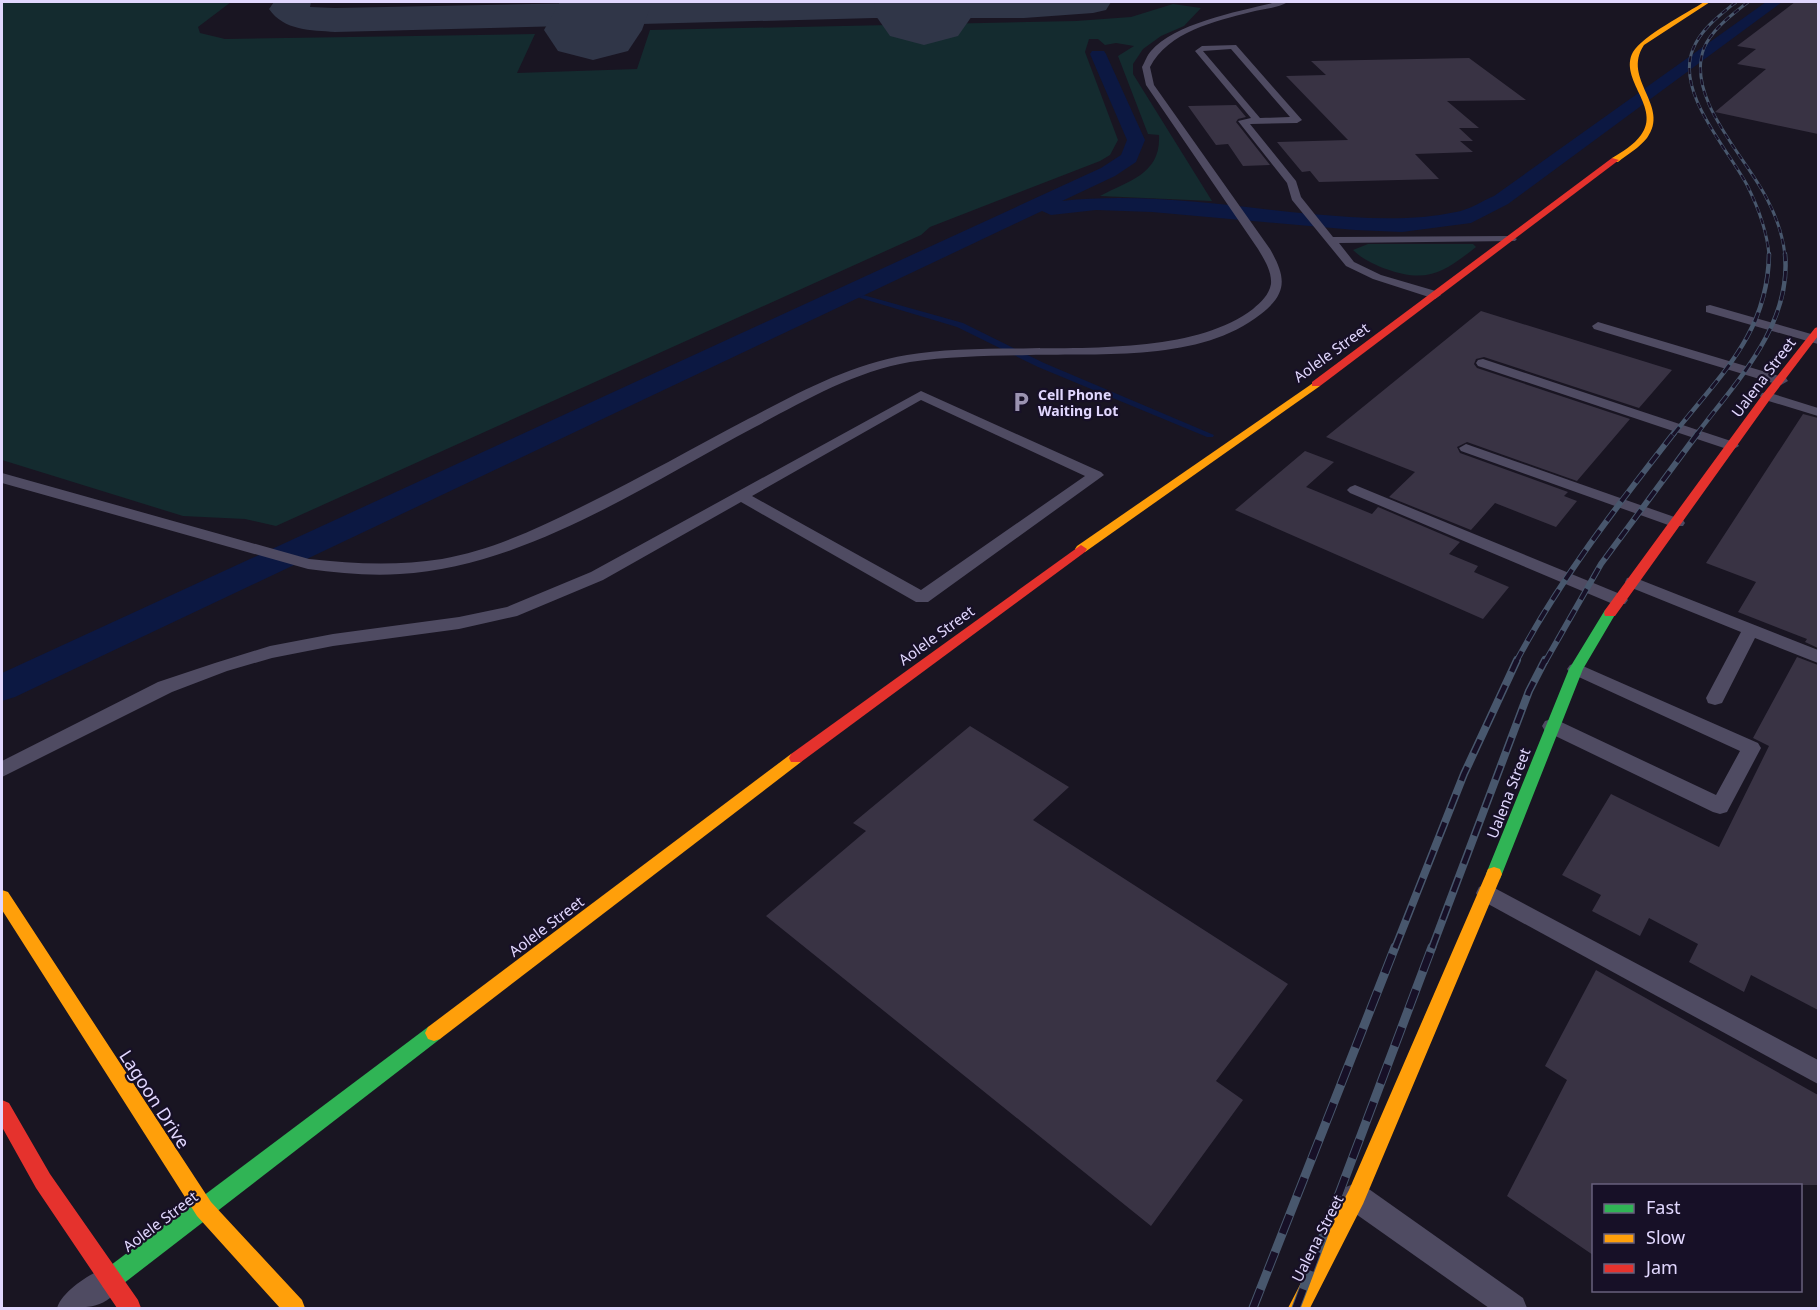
<svg xmlns="http://www.w3.org/2000/svg" width="1820" height="1310" font-family="'Noto Sans',sans-serif">
<rect width="100%" height="100%" fill="#191522"/>
<!-- green -->
<g fill="#142b2f">
<path d="M2 2H231L198 27 200 33 225 39 535 34 517 73 637 69 650 30 1076 21 1131 17 1173 4 1201 8 1184 26 1161 36 1143 49 1133 64V74L1212 201 1100 196C1130 180 1161 174 1159 135L1148 134 1118 56 1134 46 1116 43 1105 45 1098 39H1089L1085 52 1118 140 1110 155 1100 161 930 227 921 235 276 526 245 519 183 516 2 460Z"/>
<path d="M1368 244H1473L1476 247C1444 272 1428 284 1386 269 1375 265 1362 259 1353 250Z"/>
</g>
<g fill="none" stroke-linecap="round" stroke-linejoin="round">
<!-- stream -->
<polygon fill="#0c1842" fill-rule="evenodd" points="849,291 963,323 1044,363 1214,435 1213,437 1207,437 1038,367 957,327 847,294 847,292"/>
<!-- canal -->
<path fill="#0c1842" fill-rule="evenodd" d="M1766 2H1782L1508 204 1471 223 1402 232 1355 230 1152 212 1096 210 1051 215 1042 211 15 697 2 701V673L1101 168 1121 155 1127 140 1090 54 1092 51H1104L1106 54 1145 140 1136 162 1115 176 1062 201C1144 192 1229 206 1311 214 1359 218 1409 222 1456 212 1469 210 1482 201 1494 196Z"/>
<!-- taxiway -->
<path fill="#303648" fill-rule="evenodd" d="M274 2H311L310 7 335 8 633 2H1111L1106 10 1093 13 1024 18H874L335 32C311 30 284 31 269 9Z"/>
<!-- runway -->
<g fill="#303648" fill-rule="evenodd">
<polygon points="560,2 652,2 642,30 628,51 593,60 558,51 544,30"/>
<polygon points="874,2 966,2 972,16 958,36 924,45 890,36 876,16"/>
</g>
</g>
<!-- building -->
<g fill="#393344">
<polygon points="1795,2 1818,2 1818,134 1715,112 1766,69 1737,64 1756,49 1737,46"/>
<polygon points="1469,58 1526,100 1447,101 1479,128 1459,128 1473,141 1460,141 1473,152 1415,154 1439,179 1319,182 1310,171 1302,172 1277,142 1348,140 1286,76 1326,75 1311,61"/>
<polygon points="1236,105 1246,117 1238,119 1236,122 1270,165 1243,166 1228,144 1216,145 1188,106"/>
<polygon points="1481,311 1672,370 1639,408 1484,357 1476,359 1474,364 1477,368 1630,419 1577,481 1467,442 1457,447 1460,453 1568,492 1564,496 1577,501 1556,527 1495,503 1471,530 1389,497 1415,472 1326,437"/>
<polygon points="1803,414 1818,418 1818,648 1805,642 1807,639 1738,612 1756,582 1706,563"/>
<polygon points="1305,451 1334,462 1306,487 1372,514 1378,507 1460,542 1449,554 1478,566 1474,572 1509,587 1483,619 1235,510"/>
<polygon points="1797,657 1818,665 1818,1010 1751,975 1744,992 1689,962 1698,944 1649,918 1640,936 1592,911 1601,895 1562,875 1611,794 1719,847 1769,746 1753,738"/>
<polygon points="970,726 1069,787 1033,820 1288,984 1216,1081 1243,1100 1151,1226 766,916 866,831 853,823"/>
<polygon points="1596,970 1818,1095 1818,1185 1593,1185 1593,1255 1507,1196 1567,1080 1545,1066"/>
</g>
<g fill="none" stroke-linecap="round" stroke-linejoin="round">
<!-- lane -->
<g fill="#4f4b62" fill-rule="evenodd">
<path d="M1277 2H1288C1278 8 1263 9 1251 12 1215 21 1168 32 1150 67L1154 85 1270 249C1286 277 1288 293 1261 314 1201 362 1102 353 1029 355 989 356 949 356 910 362 853 372 804 401 755 427 647 484 525 567 400 574 369 576 339 573 308 569L2 483V473L309 559C354 564 397 566 442 559 493 550 541 527 587 504 642 477 695 447 748 419 800 392 849 365 907 355 1005 337 1174 369 1253 309 1261 302 1269 295 1271 284 1272 271 1264 259 1258 249L1146 85 1142 67C1145 62 1147 55 1151 51 1174 23 1243 10 1277 2Z"/>
<polygon points="1700,2 1710,2 1706,4"/>
<path d="M1236 45 1302 120 1297 123 1250 124 1296 181 1301 197 1333 237 1511 236 1517 239 1515 241 1339 243 1354 262 1381 275 1439 292 1441 295 1435 299 1373 279 1346 266 1292 200 1287 183 1238 121 1251 118 1195 51 1202 46ZM1231 49 1290 117 1260 118 1203 51Z"/>
<polygon points="1710,305 1818,336 1818,344 1706,312 1706,306"/>
<polygon points="1598,322 1786,378 1788,381 1781,385 1776,384 1594,329 1592,326"/>
<polygon points="1483,359 1737,443 1739,446 1732,450 1727,449 1478,366 1476,363 1478,360"/>
<path d="M921 391 1101 472 1104 475 928 602H916L741 502 603 580 517 616 459 629 333 646 272 658 227 671 172 692 2 777V761L158 682 215 663 270 646 333 634 459 617 507 607 591 572ZM921 400 1085 476 921 590 752 496Z"/>
<polygon points="1767,392 1818,408 1818,416 1762,399 1760,396 1762,393"/>
<polygon points="1466,444 1683,520 1685,523 1683,526 1671,526 1461,451 1459,448"/>
<polygon points="1355,485 1625,596 1628,600 1625,604 1613,604 1350,493 1347,490 1350,487"/>
<polygon points="1633,577 1818,650 1818,663 1755,638 1722,703 1715,705 1708,703 1706,698 1741,632 1627,586 1625,582 1627,578"/>
<polygon points="1576,663 1758,743 1761,748 1727,812 1720,814 1713,812 1545,731 1542,726 1545,721 1552,719 1559,721 1716,795 1740,751 1570,673 1567,669 1570,665"/>
<polygon points="1487,884 1818,1060 1818,1084 1479,899 1476,893 1479,887"/>
<polygon points="1356,1183 1366,1187 1523,1298 1527,1308 1489,1308 1346,1207 1342,1197 1346,1187"/>
<path d="M109 1266 119 1270 123 1280C110 1310 85 1308 57 1308 63 1290 91 1273 109 1266Z"/>
</g>
<!-- fast -->
<g fill="#30b455" fill-rule="evenodd">
<polygon points="1610,609 1616,613 1583,669 1502,874 1500,879 1494,881 1488,879 1486,874 1569,669 1605,610"/>
<polygon points="434,1025 440,1027 443,1033 440,1039 119,1287 111,1290 103,1287 100,1279 103,1271 428,1027"/>
</g>
<!-- slow -->
<g fill="#ff9f0a" fill-rule="evenodd">
<path d="M1704 2H1710L1644 45C1621 79 1671 106 1647 138 1639 148 1628 154 1618 162H1612V158C1622 152 1634 145 1641 135 1662 108 1618 79 1633 52 1642 36 1687 13 1704 2Z"/>
<polygon points="1316,381 1320,382 1320,386 1085,552 1077,552 1075,549 1077,546"/>
<polygon points="796,753 801,754 803,758 801,762 440,1039 434,1041 428,1039 425,1033 428,1027 791,754"/>
<polygon points="1494,867 1500,869 1502,874 1363,1204 1310,1308 1288,1308 1349,1190 1486,874 1488,869"/>
<polygon points="2,890 8,892 211,1202 302,1300 305,1308 280,1308 197,1216 2,910"/>
</g>
<!-- jam -->
<g fill="#e5322d" fill-rule="evenodd">
<polygon points="1612,158 1619,160 1320,386 1312,386 1312,382"/>
<polygon points="1818,327 1818,336 1771,398 1615,616 1605,616 1604,613 1605,610 1763,394 1815,328"/>
<polygon points="1081,545 1087,549 1085,552 801,762 791,762 789,758 791,754"/>
<polygon points="2,1100 9,1103 50,1174 138,1300 141,1308 117,1308 36,1188 2,1127"/>
</g>
<!-- rail-far4 casing -->
<g stroke="#48576d" stroke-width="3">
<g id="rail-far4">
<path d="M1736 2C1720 15 1701 29 1693 49 1675 92 1728 149 1747 185 1758 207 1767 231 1769 255"/>
<path d="M1748 2C1733 14 1712 29 1704 48 1685 98 1746 157 1767 199 1776 216 1783 236 1785 255"/>
</g>
</g>
<!-- rail-far3 casing -->
<g stroke="#48576d" stroke-width="4.5">
<g id="rail-far3">
<path d="M1673 435C1719 376 1768 334 1769 254"/>
<path d="M1696 435C1736 382 1792 325 1785 254"/>
</g>
</g>
<!-- rail-far2 casing -->
<g stroke="#48576d" stroke-width="6">
<g id="rail-far2">
<path d="M1516 662C1560 579 1617 506 1674 433"/>
<polyline points="1545,662 1601,564 1698,433"/>
</g>
</g>
<!-- rail-far1 casing -->
<g stroke="#48576d" stroke-width="8">
<g id="rail-far1">
<polyline points="1395,948 1464,774 1517,660"/>
<polyline points="1432,948 1529,691 1545,660"/>
</g>
</g>
<!-- rail casing -->
<g stroke="#48576d" stroke-width="9">
<g id="rail">
<polyline points="1253,1308 1395,947"/>
<polyline points="1296,1308 1432,947"/>
</g>
</g>
<!-- rail-far4 -->
<use href="#rail-far4" stroke="#171027" stroke-width="2" stroke-dasharray="6" stroke-linecap="butt"/>
<!-- rail-far3 -->
<use href="#rail-far3" stroke="#171027" stroke-width="3" stroke-dasharray="10" stroke-linecap="butt"/>
<!-- rail-far2 -->
<use href="#rail-far2" stroke="#171027" stroke-width="4" stroke-dasharray="12" stroke-linecap="butt"/>
<!-- rail-far1 -->
<use href="#rail-far1" stroke="#171027" stroke-width="5" stroke-dasharray="15" stroke-linecap="butt"/>
<!-- rail -->
<use href="#rail" stroke="#171027" stroke-width="7" stroke-dasharray="20" stroke-linecap="butt"/>
</g>
<!-- icons -->
<defs>
<g id="parking-bare" transform="scale(1.62)"><path d="M-3.5-5.5H1a3.5 3.5 0 0 1 0 7H-1V5.5H-3.5ZM-1-3.4V-.6H.8a1.4 1.4 0 0 0 0-2.8Z" fill="#9b93b1" stroke="#171027" stroke-width="2.5" paint-order="stroke"/></g>
</defs>
<g fill-rule="evenodd">
<use href="#parking-bare" x="1021" y="402"/>
</g>
<g text-anchor="middle" dominant-baseline="central" stroke-width="4.5" stroke-linejoin="round" paint-order="stroke">
<!-- far-poi labels -->
<g font-size="14" font-weight="bold" fill="#e1d7fe" stroke="#171027" text-anchor="start">
<text x="1038" y="394">Cell Phone<tspan x="1038" dy="16">Waiting Lot</tspan></text>
</g>
<!-- street labels -->
<g font-size="15" fill="#e1d7fe" stroke="#171027">
<text transform="translate(1331 352) rotate(-36)">Aolele Street</text>
<text transform="translate(1763 377) rotate(-53)">Ualena Street</text>
<text transform="translate(936 635) rotate(-36)">Aolele Street</text>
<text transform="translate(1508 793) rotate(-69)">Ualena Street</text>
<text transform="translate(546 926) rotate(-37)">Aolele Street</text>
<text transform="translate(160 1221) rotate(-37)">Aolele Street</text>
<text transform="translate(1317 1238) rotate(-63)">Ualena Street</text>
</g>
<!-- near-street labels -->
<g font-size="18" fill="#e1d7fe" stroke="#171027">
<text transform="translate(155 1099) rotate(57)">Lagoon Drive</text>
</g>
</g>
<!-- border -->
<rect width="1820" height="1310" fill="none" stroke="#e1d7fe" stroke-width="6"/>
<!-- legend -->
<rect x="1592" y="1184" width="210" height="108" fill="#171027" stroke="#68607d" stroke-width="1.5"/>
<rect x="1604" y="1204" width="30" height="9" fill="#30b455" stroke="#68607d" stroke-width="1.5"/>
<text x="1646" y="1214" font-size="18" fill="#e1d7fe">Fast</text>
<rect x="1604" y="1234" width="30" height="9" fill="#ff9f0a" stroke="#68607d" stroke-width="1.5"/>
<text x="1646" y="1244" font-size="18" fill="#e1d7fe">Slow</text>
<rect x="1604" y="1264" width="30" height="9" fill="#e5322d" stroke="#68607d" stroke-width="1.5"/>
<text x="1646" y="1274" font-size="18" fill="#e1d7fe">Jam</text>
</svg>
